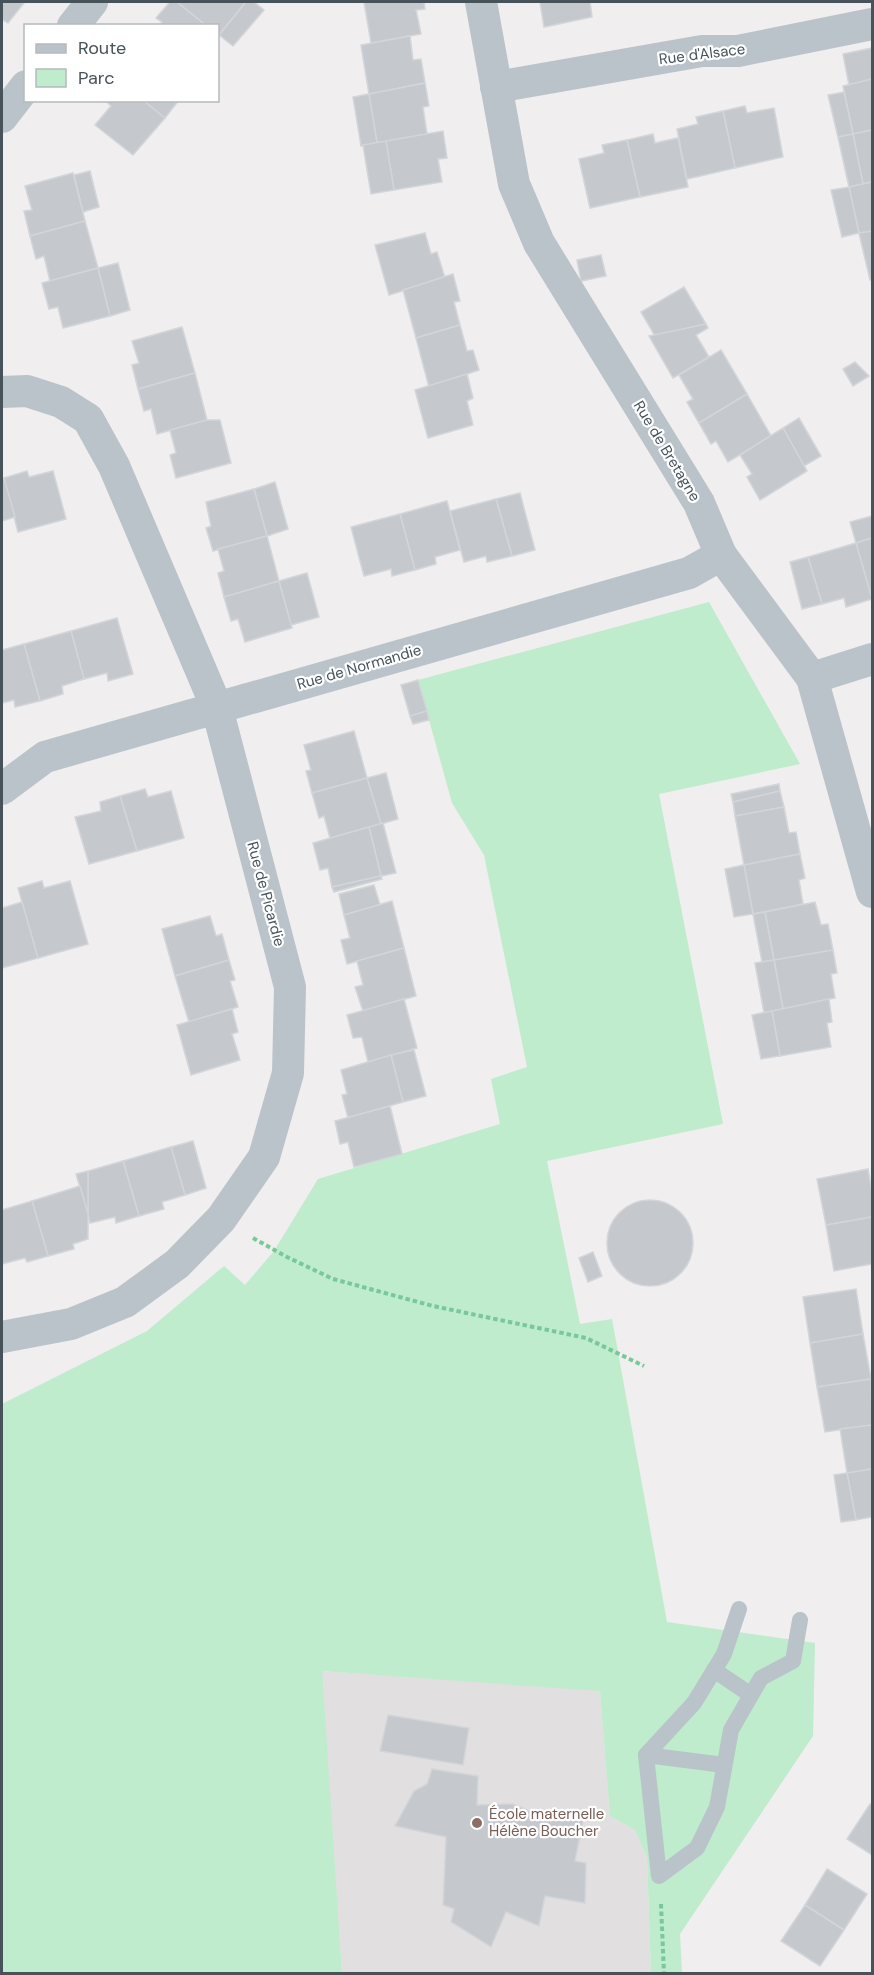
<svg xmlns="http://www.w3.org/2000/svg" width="874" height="1975" font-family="'DM Sans',sans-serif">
<rect width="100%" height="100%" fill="#f0eeee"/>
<!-- education -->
<polygon fill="#e1dfdf" points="321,1671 600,1690 610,1816 635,1830 647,1857 651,1973 342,1973"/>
<!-- green -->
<polygon fill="#beeccc" points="709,602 800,764 659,794 723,1124 547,1161 580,1324 612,1319 667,1622 815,1643 813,1736 680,1934 682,1973 651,1973 647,1857 635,1830 610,1816 600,1691 322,1671 342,1973 2,1974 2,1404 147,1331 224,1266 245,1285 274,1251 318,1179 500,1124 491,1079 527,1067 484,855 452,803 418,680"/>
<!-- building -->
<g fill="#c5c9cd" stroke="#d2d5d9" stroke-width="1.5">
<polygon points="2,2 22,2 24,3 8,23 3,20 2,22"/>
<polygon points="170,2 177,2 207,26 159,26 162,22 156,18"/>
<polygon points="177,2 246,2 219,35 218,26 207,26"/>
<polygon points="246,2 254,2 264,10 233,46 219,35"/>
<polygon points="364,2 424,2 425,9 416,10 421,34 371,43"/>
<polygon points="540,2 590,2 592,17 544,27"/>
<polygon points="410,36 413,60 421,59 425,83 369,94 361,45"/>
<polygon points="872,48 872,79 849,85 843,54"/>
<polygon points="872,79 872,130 853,134 843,86"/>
<polygon points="425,83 429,106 423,107 427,134 377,143 369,94"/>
<polygon points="844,92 853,134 838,137 828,95"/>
<polygon points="369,94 377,143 361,146 353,97"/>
<polygon points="143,100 165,118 133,155 95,125 111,106 105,100"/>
<polygon points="143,100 179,100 165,118"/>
<polygon points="745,106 747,113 774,108 783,157 735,168 723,111"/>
<polygon points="723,111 735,168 687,179 677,129 698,124 696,117"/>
<polygon points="872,130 872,182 863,184 853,134"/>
<polygon points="443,131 447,158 438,159 442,182 394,190 386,141"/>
<polygon points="653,134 655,143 678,138 688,187 640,197 627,140"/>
<polygon points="853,134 863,184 849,187 838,137"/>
<polygon points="627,140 640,197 590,208 579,159 604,153 602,145"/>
<polygon points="386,141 394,190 371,194 363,145"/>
<polygon points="90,171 99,207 83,212 74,175"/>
<polygon points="73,173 85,221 30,236 24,211 32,210 25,186"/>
<polygon points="872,182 872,231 859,233 849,187"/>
<polygon points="849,187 859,233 842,237 831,190"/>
<polygon points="85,221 98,268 50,281 44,256 36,259 30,236"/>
<polygon points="872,231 872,280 870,280 859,233"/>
<polygon points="425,233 431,254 437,252 445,278 389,295 375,245"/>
<polygon points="601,255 606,276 581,281 577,260"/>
<polygon points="118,263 130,310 110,316 98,268"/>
<polygon points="98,268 110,316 63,328 58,307 49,309 42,283"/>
<polygon points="453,274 460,301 454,302 460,325 416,338 403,290"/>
<polygon points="684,287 706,324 655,336 641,312"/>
<polygon points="706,324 708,328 696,335 709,357 673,378 649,336"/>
<polygon points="460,325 467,351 473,350 479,370 429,387 416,338"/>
<polygon points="182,327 195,373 138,389 132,365 139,363 132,341"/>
<polygon points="721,350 747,394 699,423 687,402 693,399 679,375"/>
<polygon points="855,362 869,376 853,386 843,369"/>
<polygon points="195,373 207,420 157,434 151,409 144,411 138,389"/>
<polygon points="467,374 473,398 467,401 473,425 428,438 415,390"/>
<polygon points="747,394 771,436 728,462 716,441 711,444 699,423"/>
<polygon points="799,418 821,456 804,466 783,428"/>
<polygon points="207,420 220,420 231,463 176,478 170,455 176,453 170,430"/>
<polygon points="783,428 807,471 760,500 747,477 752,474 740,455"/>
<polygon points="27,471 29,477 53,471 66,519 18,532 4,478"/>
<polygon points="2,478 4,478 15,517 2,521"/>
<polygon points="275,482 288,529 267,536 254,489"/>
<polygon points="254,489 267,536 213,551 206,528 211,526 206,502"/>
<polygon points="520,493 535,550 512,556 496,499"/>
<polygon points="496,499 512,556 487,562 486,556 464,562 450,511"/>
<polygon points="447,501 460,550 435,557 436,564 415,570 400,514"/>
<polygon points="400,514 415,570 392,576 391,569 364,576 351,527"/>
<polygon points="872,516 872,538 856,543 850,522"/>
<polygon points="267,536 279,581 224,597 218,573 224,571 218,549"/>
<polygon points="872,538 872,599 856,543"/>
<polygon points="856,543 872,599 846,607 844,598 822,604 808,557"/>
<polygon points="808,557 822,604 802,609 790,562"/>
<polygon points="307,573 319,617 291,625 279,581"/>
<polygon points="279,581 292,628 245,642 238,619 231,621 224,597"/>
<polygon points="117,618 133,674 108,681 107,673 84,679 71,631"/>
<polygon points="71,631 84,679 62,686 63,694 40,701 24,644"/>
<polygon points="24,644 40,701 15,707 14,700 2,703 2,650"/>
<polygon points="418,680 427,711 410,716 401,685"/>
<polygon points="427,711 429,720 413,724 410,716"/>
<polygon points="354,731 367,778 312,793 306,771 311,770 304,745"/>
<polygon points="386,773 398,819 381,824 367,778"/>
<polygon points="367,778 381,824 330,838 324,816 319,818 312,793"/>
<polygon points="779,784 780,791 733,802 731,794"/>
<polygon points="145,789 148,797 171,791 184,838 137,851 120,796"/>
<polygon points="780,791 784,807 735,816 733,802"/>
<polygon points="120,796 137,851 89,864 75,817 101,811 100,802"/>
<polygon points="784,807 789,833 796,832 800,854 744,865 735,816"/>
<polygon points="383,823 396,873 381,876 369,827"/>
<polygon points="369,827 381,876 332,887 328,868 320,870 313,843"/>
<polygon points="800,854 805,878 799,880 803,904 753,914 744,865"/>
<polygon points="744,865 753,914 734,917 725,869"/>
<polygon points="381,876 382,879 334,892 332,887"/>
<polygon points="42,881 44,888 70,881 88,944 38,958 18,888"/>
<polygon points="374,885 380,905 344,915 339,894"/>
<polygon points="392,901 404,948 347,964 341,940 350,938 344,915"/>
<polygon points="22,902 38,958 2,968 2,908"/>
<polygon points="815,902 821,925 828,924 833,950 774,960 765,912"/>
<polygon points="765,912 774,960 762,962 753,914"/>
<polygon points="210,916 216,936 222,934 229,960 175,976 162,929"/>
<polygon points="404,948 416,996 363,1011 355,987 363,985 357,961"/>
<polygon points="833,950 837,973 831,974 835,998 783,1009 774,960"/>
<polygon points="229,960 235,980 230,981 238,1007 189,1022 175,976"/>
<polygon points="774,960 783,1009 764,1013 755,963"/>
<polygon points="404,999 417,1048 368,1062 362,1037 353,1038 347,1015"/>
<polygon points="829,999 832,1022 827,1023 831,1047 780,1056 772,1011"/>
<polygon points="232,1009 238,1032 232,1034 240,1060 191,1075 177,1025"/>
<polygon points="772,1011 780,1056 761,1059 752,1015"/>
<polygon points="414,1050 426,1096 403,1102 391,1055"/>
<polygon points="391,1055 403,1102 348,1118 342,1095 347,1094 341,1070"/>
<polygon points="390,1106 402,1154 354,1167 348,1142 340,1144 335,1121"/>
<polygon points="193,1141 206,1188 185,1195 171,1147"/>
<polygon points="171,1147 185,1195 162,1202 164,1209 139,1216 123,1161"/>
<polygon points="123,1161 139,1216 116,1223 115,1217 90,1223 88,1214 88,1171"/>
<polygon points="868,1169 872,1192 872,1217 826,1225 817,1179"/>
<polygon points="88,1171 88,1214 76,1174"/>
<polygon points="80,1186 88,1214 88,1239 73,1244 74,1249 48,1256 32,1201"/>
<circle cx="650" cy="1243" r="43"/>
<polygon points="32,1201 48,1256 27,1262 25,1258 2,1264 2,1210"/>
<polygon points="872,1217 872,1264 834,1271 826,1225"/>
<polygon points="593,1252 602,1276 588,1282 579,1258"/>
<polygon points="856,1289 863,1334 810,1343 803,1297"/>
<polygon points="863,1334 871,1379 817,1387 810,1343"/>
<polygon points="871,1379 872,1425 825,1432 817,1387"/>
<polygon points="872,1425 872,1469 847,1473 840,1429"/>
<polygon points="872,1469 872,1517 856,1520 847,1473"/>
<polygon points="847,1473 856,1520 841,1522 834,1475"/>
<polygon points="388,1715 469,1728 463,1765 380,1751"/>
<polygon points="432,1769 478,1776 477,1805 513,1804 541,1816 544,1810 584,1817 575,1861 586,1863 585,1903 545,1896 539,1926 506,1912 491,1947 451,1922 454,1909 443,1905 446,1837 395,1826 414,1791 427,1784"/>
<polygon points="870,1804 872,1805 872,1855 847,1839"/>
<polygon points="827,1869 867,1894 844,1930 805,1905"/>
<polygon points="805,1905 844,1930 820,1966 781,1941"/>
</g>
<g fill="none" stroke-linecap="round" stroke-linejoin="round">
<!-- path -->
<g stroke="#78c89a" stroke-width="4" stroke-dasharray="4.5 3" stroke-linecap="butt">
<polyline points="253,1238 287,1257 333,1279 433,1306 586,1338 644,1366"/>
<polyline points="661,1904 664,1974"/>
</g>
<!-- service -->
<g stroke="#bac3ca" stroke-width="16">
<polyline points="739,1609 724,1654 694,1703 646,1755 659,1876 697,1848 717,1807 731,1730 761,1678 793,1661 800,1620"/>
<polyline points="714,1670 751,1695"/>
<polyline points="646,1755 724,1765"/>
</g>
<!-- minor -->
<g stroke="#bac3ca" stroke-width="32">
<polyline points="481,2 514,184 539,243 699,503 721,555 812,678 872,892"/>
<polyline points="73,26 92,2"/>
<polyline points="496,87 702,51 738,51 872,24"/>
<polyline points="2,117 26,86"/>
<polyline points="2,392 27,391 61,402 88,419 114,466 217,708 290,987 288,1073 264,1157 221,1219 177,1264 125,1302 71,1324 2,1337"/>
<polyline points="812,678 872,659"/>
<polyline points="2,789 45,757 689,573 721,555"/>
</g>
</g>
<!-- markers -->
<circle fill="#8d6e63" stroke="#fff" stroke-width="2" cx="477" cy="1823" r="6"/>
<g text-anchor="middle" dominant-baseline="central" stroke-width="4.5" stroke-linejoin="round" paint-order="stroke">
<!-- street labels -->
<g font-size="15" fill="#47535a" stroke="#fff">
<text transform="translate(702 54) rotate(-7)">Rue d'Alsace</text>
<text transform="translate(667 451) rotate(59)">Rue de Bretagne</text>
<text transform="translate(359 667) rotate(-16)">Rue de Normandie</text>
<text transform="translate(266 894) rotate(75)">Rue de Picardie</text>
</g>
<!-- education labels -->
<g font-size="15" fill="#785e54" stroke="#fff" text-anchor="start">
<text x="489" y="1814">École maternelle<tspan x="489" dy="17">Hélène Boucher</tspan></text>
</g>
</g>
<!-- border -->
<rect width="874" height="1975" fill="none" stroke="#47535a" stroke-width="6"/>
<!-- legend -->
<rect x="24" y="24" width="195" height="78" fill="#ffffff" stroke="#b5babd" stroke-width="1.5"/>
<rect x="36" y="44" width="30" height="9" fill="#bac3ca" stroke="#b5babd" stroke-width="1.5"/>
<text x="78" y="54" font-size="18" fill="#47535a">Route</text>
<rect x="36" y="69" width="30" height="18" fill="#beeccc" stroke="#b5babd" stroke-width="1.5"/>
<text x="78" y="84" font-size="18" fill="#47535a">Parc</text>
</svg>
